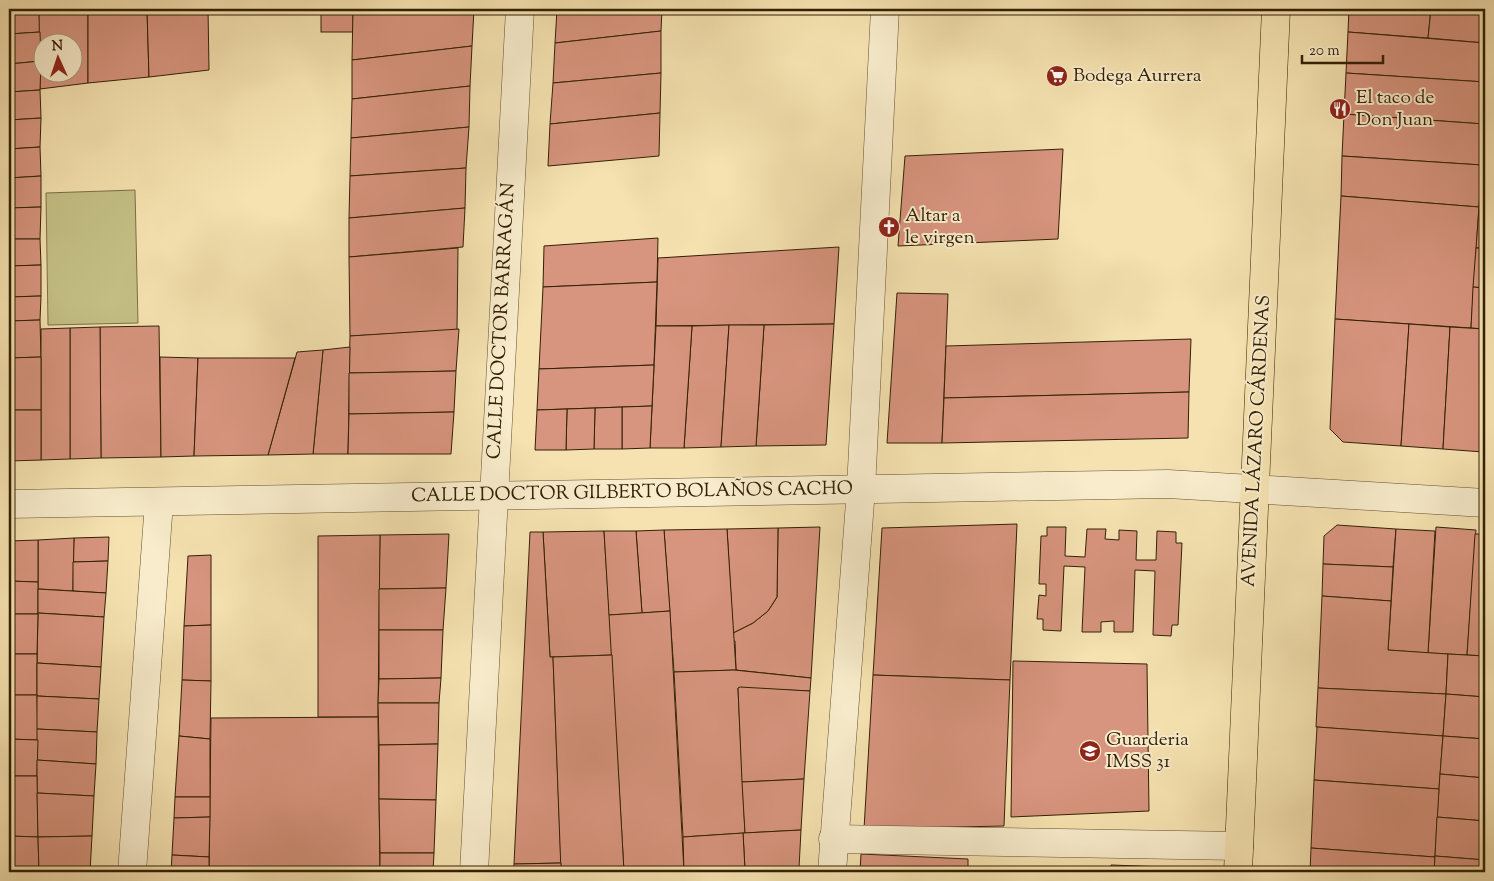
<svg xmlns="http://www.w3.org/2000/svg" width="1494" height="881" font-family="'Sorts Mill Goudy',serif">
<rect width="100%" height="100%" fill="#f5e2b0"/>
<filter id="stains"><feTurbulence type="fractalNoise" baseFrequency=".004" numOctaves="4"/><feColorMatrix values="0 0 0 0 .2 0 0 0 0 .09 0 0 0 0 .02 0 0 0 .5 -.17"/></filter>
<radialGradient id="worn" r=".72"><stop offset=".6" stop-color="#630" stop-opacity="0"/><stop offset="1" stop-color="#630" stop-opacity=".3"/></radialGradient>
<!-- green -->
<polygon fill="#c4c086" stroke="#7c7046" points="135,190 138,323 48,325 46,193"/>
<!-- building -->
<g fill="#d7947e" stroke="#332005" fill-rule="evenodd">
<polygon points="9,9 39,9 40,32 9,34"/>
<path d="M39 9H88V83L40 89ZM42 42H72V72H42Z"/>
<polygon points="88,9 147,9 149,77 88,83"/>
<polygon points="147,9 208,9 209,70 149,77"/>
<rect x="321" y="9" width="32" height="23"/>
<polygon points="353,9 474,9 472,46 352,60"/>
<polygon points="557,9 662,9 661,31 555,43"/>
<polygon points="1349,9 1431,9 1428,38 1348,32"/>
<polygon points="1431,9 1485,9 1485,43 1428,38"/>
<polygon points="661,31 661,73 553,83 555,43"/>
<polygon points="40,32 41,61 9,64 9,34"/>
<polygon points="1348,32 1485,43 1485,82 1346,73"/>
<polygon points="472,46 470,86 352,99 352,60"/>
<polygon points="41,61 40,90 9,92 9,64"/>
<polygon points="661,73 660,113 550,124 553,83"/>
<polygon points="1346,73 1485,82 1484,124 1344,114"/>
<polygon points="470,86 469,127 351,138 352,99"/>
<polygon points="40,90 41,118 9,120 9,92"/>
<polygon points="660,113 659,156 548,166 550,124"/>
<polygon points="1344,114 1484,124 1482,165 1342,156"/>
<polygon points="41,118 40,147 9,149 9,120"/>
<polygon points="1484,124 1485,124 1485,165 1482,165"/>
<polygon points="469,127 466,168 350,176 351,138"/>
<polygon points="40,147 41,176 9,178 9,149"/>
<polygon points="1063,149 1058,239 898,246 905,156"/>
<polygon points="1342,156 1482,165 1479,207 1341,196"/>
<polygon points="1482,165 1485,165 1485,207 1479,207"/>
<polygon points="466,168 465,208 349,218 350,176"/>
<polygon points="41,176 41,207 9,208 9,178"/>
<polygon points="1341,196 1479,207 1471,328 1335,319"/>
<polygon points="41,207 40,239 9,239 9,208"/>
<polygon points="1479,207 1485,207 1485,248 1476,248"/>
<polygon points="465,208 463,247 349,257 349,218"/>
<polygon points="658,238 657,282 543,287 544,246"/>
<polygon points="9,239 40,239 41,265 9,266"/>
<polygon points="839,247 834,324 656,326 658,258"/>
<polygon points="458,248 457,330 350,336 349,257"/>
<polygon points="1476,248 1485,248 1485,288 1473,287"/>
<polygon points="41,265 41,296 9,297 9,266"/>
<polygon points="657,282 654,365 539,369 543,287"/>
<polygon points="1473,287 1485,288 1485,329 1471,328"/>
<polygon points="897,293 948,294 942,443 887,443"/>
<polygon points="41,296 40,320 9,321 9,297"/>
<polygon points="1335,319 1409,324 1401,446 1343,442 1330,429"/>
<polygon points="40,320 41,357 9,358 9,321"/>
<polygon points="834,324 826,445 756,446 764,325"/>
<polygon points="1409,324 1450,327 1443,449 1401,446"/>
<polygon points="729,325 721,447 684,448 692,326"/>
<polygon points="729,325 764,325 756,446 721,447"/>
<polygon points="159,326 161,457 101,458 100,327"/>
<polygon points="656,326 692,326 684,448 650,448"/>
<polygon points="100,327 101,458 70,459 70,328"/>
<polygon points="1450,327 1485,329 1485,414 1483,452 1443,449"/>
<polygon points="70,328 70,459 41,460 41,329"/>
<polygon points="459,329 456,371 349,373 350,336"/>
<polygon points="1191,339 1189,392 944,398 946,346"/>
<polygon points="350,347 348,454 313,454 323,350"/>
<polygon points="323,350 313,454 268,455 297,352"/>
<polygon points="41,357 41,410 9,410 9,358"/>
<polygon points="160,357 198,358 194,456 161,457"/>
<polygon points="198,358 295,358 268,455 194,456"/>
<polygon points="654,365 652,406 537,410 539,369"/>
<polygon points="456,371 454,412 349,414 349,373"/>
<polygon points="1189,392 1188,438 942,443 944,398"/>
<polygon points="652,406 650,448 622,449 622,407"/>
<polygon points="622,407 622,449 594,449 595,408"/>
<polygon points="595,408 594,449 566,450 567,409"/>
<polygon points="567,409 566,450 535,450 537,410"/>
<polygon points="9,410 41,410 41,460 9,461"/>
<polygon points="454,412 451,454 348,454 349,414"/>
<polygon points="1485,414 1485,452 1483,452"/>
<polygon points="1017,524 1010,680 873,675 882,528"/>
<polygon points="1337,525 1396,529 1393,567 1323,564 1324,536"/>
<polygon points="820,527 811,678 736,670 735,641 733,641 733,633 753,623 768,611 777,597 778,528"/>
<polygon points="1047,527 1066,527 1065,556 1085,557 1087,529 1106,529 1105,539 1119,540 1119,530 1137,531 1136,560 1156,560 1157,531 1176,532 1176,543 1182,543 1178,625 1172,625 1171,636 1153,635 1155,571 1135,570 1133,632 1114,632 1114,621 1101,622 1101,632 1082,632 1085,567 1064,566 1061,631 1043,630 1043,619 1037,619 1039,595 1046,596 1046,584 1039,584 1041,536 1047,536"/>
<polygon points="1436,527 1476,530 1467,655 1428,653"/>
<polygon points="778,528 777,597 768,611 753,623 733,633 727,529"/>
<polygon points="727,529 736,670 674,672 664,530"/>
<polygon points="1396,529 1435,531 1428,653 1388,650"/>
<polygon points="664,530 670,611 642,613 636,531"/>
<polygon points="604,531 612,655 550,657 543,532"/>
<polygon points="604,531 636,531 642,613 609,615"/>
<polygon points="530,532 543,532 550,657 553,657 561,863 514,864"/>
<polygon points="449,534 446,588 379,589 380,535"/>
<polygon points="1475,534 1485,534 1485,656 1467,655"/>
<polygon points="380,535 378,717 318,717 318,536"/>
<polygon points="109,537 108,561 73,562 74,538"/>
<polygon points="74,538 73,591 38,589 38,540"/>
<polygon points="38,540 38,582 9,581 9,541"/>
<polygon points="211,555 211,625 184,626 188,556"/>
<polygon points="108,561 106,593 73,591 73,562"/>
<polygon points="1323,564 1393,567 1391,601 1322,596"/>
<polygon points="9,581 38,582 38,614 9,614"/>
<polygon points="446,588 443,630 379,630 379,589"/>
<polygon points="38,589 106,593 104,617 38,613"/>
<polygon points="1322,596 1391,601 1388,650 1448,654 1446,694 1318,688"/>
<polygon points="670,611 684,872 624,872 609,615"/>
<polygon points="38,613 104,617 101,667 37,663"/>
<polygon points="9,614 38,614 37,654 9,654"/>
<polygon points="211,625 211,681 182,680 184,626"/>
<polygon points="379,630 443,630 441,678 379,679"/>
<rect x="9" y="654" width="28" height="41"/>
<polygon points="1448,654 1485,656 1485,697 1446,694"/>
<polygon points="612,655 624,872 561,872 553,657"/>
<polygon points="1013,661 1147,664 1149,811 1011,817"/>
<polygon points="37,663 101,667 99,699 37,696"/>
<polygon points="734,670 811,678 810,691 738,688 745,833 683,837 674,672"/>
<polygon points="873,675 1010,680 1004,826 864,829"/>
<polygon points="441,678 439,703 378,703 379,679"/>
<polygon points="182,680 211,681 210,739 179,736"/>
<polygon points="740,687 810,691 804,779 742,782 738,688"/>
<polygon points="1318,688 1446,694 1443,736 1316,727"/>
<polygon points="1446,694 1485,697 1485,739 1443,736"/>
<polygon points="9,695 37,695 38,740 9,739"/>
<polygon points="37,696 99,699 97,732 37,729"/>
<polygon points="378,703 439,703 438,744 379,745"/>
<polygon points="378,717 380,872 209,872 211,718"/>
<polygon points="1317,727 1443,736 1439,789 1314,780"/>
<polygon points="37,729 97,732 96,764 37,760"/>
<polygon points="179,736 210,739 210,797 175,797"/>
<polygon points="1443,736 1485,739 1485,778 1440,774"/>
<polygon points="9,739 38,740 37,776 9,776"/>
<polygon points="438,744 436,800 379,799 379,745"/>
<polygon points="37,760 96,764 94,796 37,793"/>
<polygon points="1440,774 1485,778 1485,821 1437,817"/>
<polygon points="9,776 37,776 38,837 9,836"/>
<polygon points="804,779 801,830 745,833 742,782"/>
<polygon points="1314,780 1439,789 1435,857 1311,848"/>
<polygon points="37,793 94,796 92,836 38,837"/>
<polygon points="175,797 210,797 210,817 174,818"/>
<polygon points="379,799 436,800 434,853 380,853"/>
<polygon points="210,817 209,857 172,855 174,818"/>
<polygon points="1437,817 1485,821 1485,860 1435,856"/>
<polygon points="801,830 799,868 745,870 743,833"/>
<polygon points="743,833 745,870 684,872 683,837"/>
<polygon points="9,836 38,837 39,872 9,872"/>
<polygon points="92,836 90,872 39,872 38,837"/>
<polygon points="1311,848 1435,857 1434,872 1310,872"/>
<polygon points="380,853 434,853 433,872 380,872"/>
<polygon points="861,854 968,859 968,872 860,872"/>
<polygon points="172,855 209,857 209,872 171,872"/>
<polygon points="1435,856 1485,860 1485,872 1434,872"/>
<polygon points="561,863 561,872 514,872 514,864"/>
<polygon points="1111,865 1166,867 1166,872 1111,872"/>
</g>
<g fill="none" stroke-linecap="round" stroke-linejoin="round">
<!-- street casing -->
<g stroke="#645030" stroke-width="29">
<g id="street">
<polyline points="9,504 1168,484 1485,503"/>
<polyline points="833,839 1239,846"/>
<polyline points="132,872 159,502"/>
<polyline points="474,872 520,9"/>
<polyline points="832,872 861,489 885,9"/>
</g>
</g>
<!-- primary casing -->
<g stroke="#332005" stroke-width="29">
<polyline id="primary" points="1238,872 1276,9"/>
</g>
<!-- street -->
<use href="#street" stroke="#f8eccc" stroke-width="28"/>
<!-- primary -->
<use href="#primary" stroke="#f5e2b0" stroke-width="28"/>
</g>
<!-- icons -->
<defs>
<g id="supermarket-disc" transform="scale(1.125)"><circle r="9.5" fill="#8f2418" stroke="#f8eccc"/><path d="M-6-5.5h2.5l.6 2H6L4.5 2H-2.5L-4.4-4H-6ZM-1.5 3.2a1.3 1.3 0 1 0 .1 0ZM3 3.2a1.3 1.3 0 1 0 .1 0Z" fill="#fff"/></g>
<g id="restaurant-disc" transform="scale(1.125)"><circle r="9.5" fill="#8f2418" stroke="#f8eccc"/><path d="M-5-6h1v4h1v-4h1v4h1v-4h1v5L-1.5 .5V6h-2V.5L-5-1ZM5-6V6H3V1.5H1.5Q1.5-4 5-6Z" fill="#fff"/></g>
<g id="church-disc" transform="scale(1.125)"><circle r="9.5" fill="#8f2418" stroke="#f8eccc"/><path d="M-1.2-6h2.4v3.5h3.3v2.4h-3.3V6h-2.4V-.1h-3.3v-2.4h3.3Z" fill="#fff"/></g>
<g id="school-disc" transform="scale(1.125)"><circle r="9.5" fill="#8f2418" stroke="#f8eccc"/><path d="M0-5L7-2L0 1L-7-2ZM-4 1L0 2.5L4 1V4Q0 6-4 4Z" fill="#fff"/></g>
</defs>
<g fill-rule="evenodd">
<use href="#supermarket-disc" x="1057" y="76"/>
<use href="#restaurant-disc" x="1340" y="109"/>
<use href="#church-disc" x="889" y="227"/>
<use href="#school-disc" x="1090" y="751"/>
</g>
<g text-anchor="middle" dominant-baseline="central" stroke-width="4" stroke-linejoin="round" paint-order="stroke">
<!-- poi labels -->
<g font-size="19" fill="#332005" stroke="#f8eccc" text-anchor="start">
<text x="1073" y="76">Bodega Aurrera</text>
<text x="1356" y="98">El taco de<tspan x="1356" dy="22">Don Juan</tspan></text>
<text x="905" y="216">Altar a<tspan x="905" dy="22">le virgen</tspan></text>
<text x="1106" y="740">Guarderia<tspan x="1106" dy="22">IMSS 31</tspan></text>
</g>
<!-- street labels -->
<g font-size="19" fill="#332005" stroke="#f8eccc">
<text transform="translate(502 321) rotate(-87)">CALLE DOCTOR BARRAGÁN</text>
<text transform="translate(1257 441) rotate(-87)">AVENIDA LÁZARO CÁRDENAS</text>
<text transform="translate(632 493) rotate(-1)">CALLE DOCTOR GILBERTO BOLAÑOS CACHO</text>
</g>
</g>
<!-- margin -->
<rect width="1494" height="881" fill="none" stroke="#f5e2b0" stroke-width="30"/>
<rect x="10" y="10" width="1474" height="861" fill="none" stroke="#332005" stroke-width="2.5"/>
<rect x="15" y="15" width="1464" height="851" fill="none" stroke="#332005"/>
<!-- north arrow -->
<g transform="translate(58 58) rotate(357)"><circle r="24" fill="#f8eccc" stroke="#a99a7c"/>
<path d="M0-4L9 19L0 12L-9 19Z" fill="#8f2418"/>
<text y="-8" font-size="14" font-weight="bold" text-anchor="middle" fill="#332005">N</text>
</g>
<!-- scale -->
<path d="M1302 55v8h81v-8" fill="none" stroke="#332005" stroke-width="2.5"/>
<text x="1309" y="55" font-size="15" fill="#332005" stroke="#f8eccc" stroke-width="4" paint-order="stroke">20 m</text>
<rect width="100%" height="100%" filter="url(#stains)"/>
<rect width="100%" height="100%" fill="url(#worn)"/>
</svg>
